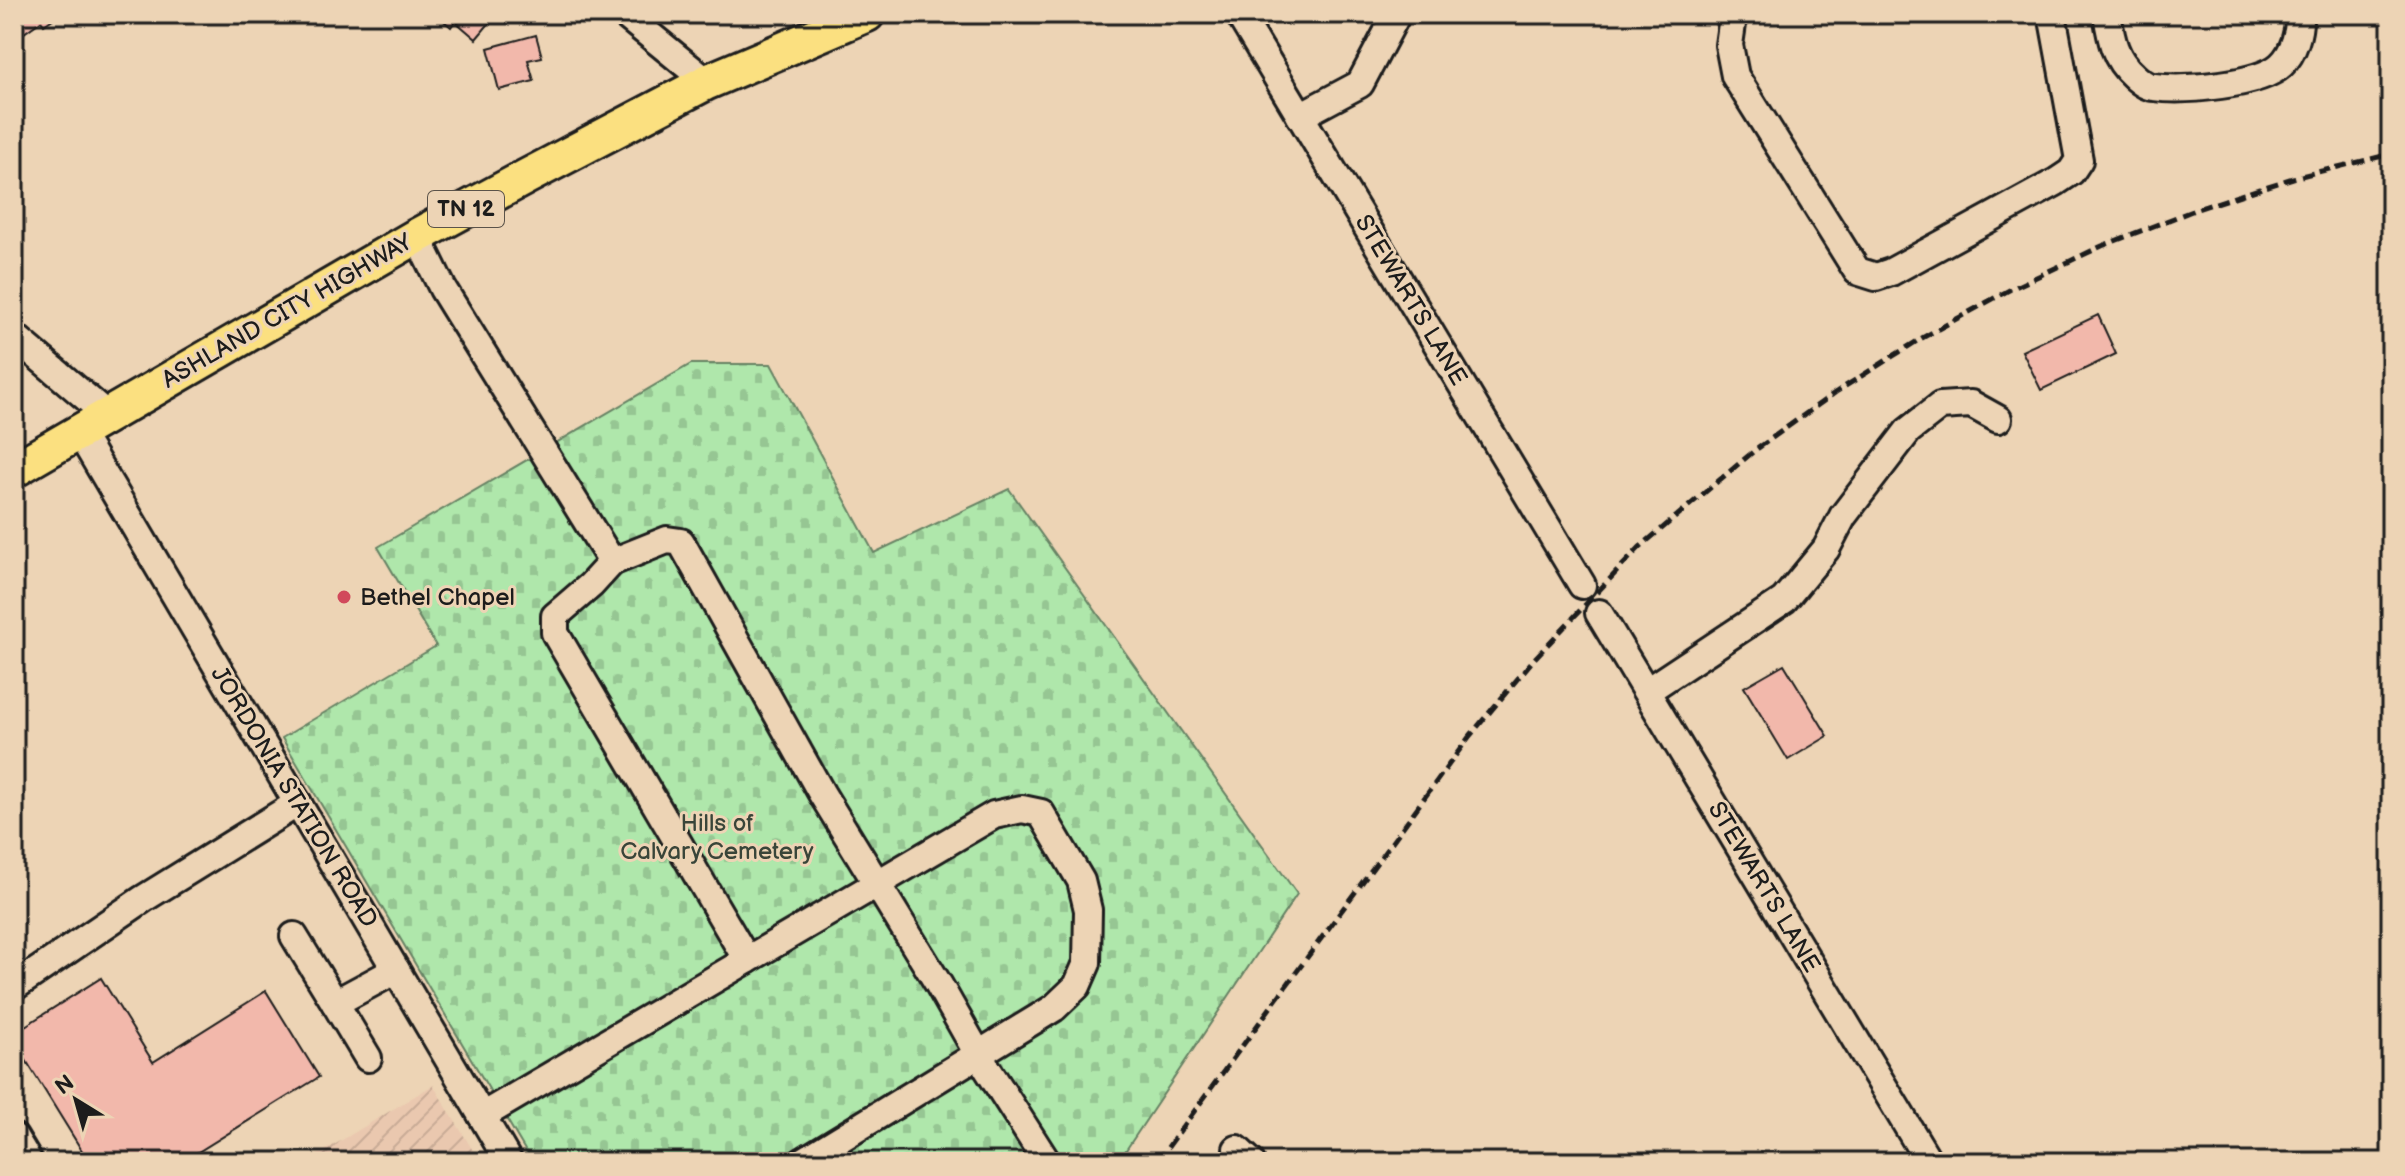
<svg xmlns="http://www.w3.org/2000/svg" width="2405" height="1176" font-family="'Balsamiq Sans',sans-serif">
<defs>
<pattern id="industrial-furrows" width="10" height="10" patternUnits="userSpaceOnUse" patternTransform="scale(2)"><rect width="10" height="10" fill="#eac8af"/><path d="M-1 1l2-2M0 10L10 0M9 11l2-2" fill="none" stroke="#c8ab96"/></pattern>
<pattern id="cemetery-stones" width="16" height="16" patternUnits="userSpaceOnUse" patternTransform="scale(2)"><rect width="16" height="16" fill="#afe7ab"/><path d="M2 7V4a2 2 0 0 1 4 0v3zM10 15v-3a2 2 0 0 1 4 0v3z" fill="#96c693"/></pattern>
</defs>
<rect width="100%" height="100%" fill="#edd4b5"/>
<filter id="ink" filterUnits="userSpaceOnUse"><feTurbulence type="fractalNoise" baseFrequency=".0125" numOctaves="2"/><feDisplacementMap in="SourceGraphic" scale="16" xChannelSelector="R" yChannelSelector="G"/><feConvolveMatrix kernelMatrix="1 2 1 2 8 2 1 2 1" color-interpolation-filters="sRGB"/></filter>
<g filter="url(#ink)">
<!-- industrial -->
<polygon fill="url(#industrial-furrows)" points="433,1085 480,1162 306,1162"/>
<!-- cemetery -->
<polygon fill="url(#cemetery-stones)" stroke="#668264" stroke-width="2" points="691,364 771,364 874,553 1009,489 1297,894 1118,1162 532,1162 282,738 436,646 378,547"/>
<!-- building -->
<g fill="#f2b8ab" stroke="#1c1c1c" stroke-width="2">
<polygon points="14,14 60,14 44,25 41,21 24,33 14,19"/>
<polygon points="440,14 497,14 476,39 455,21 451,27 438,16"/>
<polygon points="536,35 542,57 528,60 534,81 499,90 488,48"/>
<polygon points="2098,315 2116,354 2041,390 2022,351"/>
<polygon points="1784,664 1828,736 1788,760 1744,687"/>
<polygon points="101,978 153,1062 266,991 319,1077 182,1162 89,1162 14,1041 14,1033"/>
</g>
<g fill="none" stroke-linecap="round" stroke-linejoin="round">
<!-- minor casing -->
<g stroke="#1c1c1c" stroke-width="32">
<g id="minor">
<polyline points="624,14 707,82"/>
<polyline points="1239,14 1582,585"/>
<polyline points="1735,14 1733,17 1729,45 1735,76 1857,271 1876,277 1891,272 2056,182 2071,172 2079,160 2052,14"/>
<path d="M2107 14C2111 38 2114 58 2133 75 2138 80 2147 87 2154 87 2183 91 2260 85 2281 65 2294 53 2300 31 2299 14"/>
<polyline points="1300,116 1360,84 1397,14"/>
<polyline points="417,236 443,289 612,562 591,585 555,616 555,633 747,960 482,1116"/>
<polyline points="14,336 107,415"/>
<polyline points="79,432 509,1162"/>
<polyline points="612,562 667,540 681,542 822,794 939,985 978,1054 1047,1162"/>
<polyline points="1599,613 1929,1162"/>
<polyline points="1647,691 1784,600 1826,549 1843,516 1908,431 1940,406 1971,404 1998,419"/>
<polyline points="294,936 335,1003"/>
<polyline points="747,960 994,815 1022,809 1041,813 1081,881 1088,910 1087,963 1077,986 1054,1008 802,1162"/>
<polyline points="14,987 143,899 298,803"/>
<polyline points="368,1058 335,1003 396,970"/>
<polyline points="14,1137 29,1162"/>
<polyline points="1237,1149 1251,1162"/>
</g>
</g>
<!-- major casing -->
<g stroke="#1c1c1c" stroke-width="40">
<polyline id="major" points="14,470 417,236 526,177 707,82 867,14"/>
</g>
<!-- path -->
<polyline stroke="#1c1c1c" stroke-width="3" stroke-dasharray="8 6" stroke-linecap="butt" points="1701,22 1709,14"/>
<!-- minor -->
<use href="#minor" stroke="#edd4b5" stroke-width="26"/>
<!-- major -->
<use href="#major" stroke="#fbe080" stroke-width="34"/>
<!-- rail -->
<polyline stroke="#1c1c1c" stroke-width="5" stroke-dasharray="12 6" stroke-linecap="butt" points="1157,1162 1469,737 1534,659 1640,547 1754,451 1836,392 1922,338 2011,289 2102,246 2197,209 2293,178 2391,154"/>
</g>
</g>
<!-- markers -->
<circle fill="#d1495b" stroke="#edd4b5" stroke-width="3" cx="344" cy="597" r="8"/>
<g text-anchor="middle" dominant-baseline="central" stroke-width="6" stroke-linejoin="round" paint-order="stroke">
<!-- shield labels -->
<rect fill="#edd4b5" stroke="#5b534a" stroke-width="2" x="428" y="191" width="76" height="36" rx="6"/>
<g font-size="22" font-weight="bold" fill="#1c1c1c">
<text x="466" y="209">TN 12</text>
</g>
<!-- street labels -->
<g font-size="24" fill="#1c1c1c" stroke="#edd4b5">
<text transform="translate(1411 300) rotate(59)">STEWARTS LANE</text>
<text transform="translate(287 311) rotate(-30)">ASHLAND CITY HIGHWAY</text>
<text transform="translate(294 797) rotate(59)">JORDONIA STATION ROAD</text>
<text transform="translate(1764 887) rotate(59)">STEWARTS LANE</text>
</g>
<!-- poi labels -->
<g font-size="24" fill="#1c1c1c" stroke="#edd4b5" text-anchor="start">
<text x="360" y="597">Bethel Chapel</text>
</g>
<!-- park labels -->
<g font-size="24" fill="#394539" stroke="#edd4b5">
<text x="717" y="823">Hills of<tspan x="717" dy="28">Calvary Cemetery</tspan></text>
</g>
</g>
<!-- margin -->
<rect width="2405" height="1176" fill="none" stroke="#edd4b5" stroke-width="48"/>
<rect x="24" y="24" width="2357" height="1128" fill="none" stroke="#1c1c1c" stroke-width="3" filter="url(#ink)"/>
<!-- north arrow -->
<g transform="translate(76 1100) rotate(323)" stroke="#edd4b5" stroke-width="6" paint-order="stroke">
<path d="M0-6L14 30L0 20L-14 30Z" fill="#1c1c1c"/>
<text y="-12" font-size="22" font-weight="bold" text-anchor="middle" fill="#1c1c1c">N</text>
</g>
</svg>
